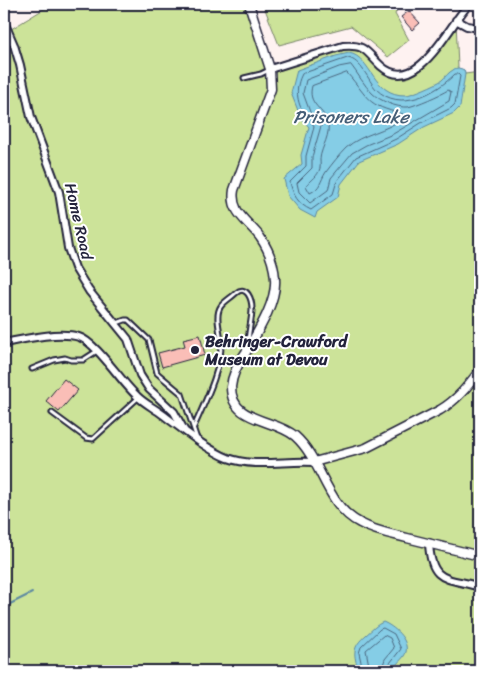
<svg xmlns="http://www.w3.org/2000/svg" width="484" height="675" font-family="Sriracha,sans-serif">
<rect width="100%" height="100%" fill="#fef2f1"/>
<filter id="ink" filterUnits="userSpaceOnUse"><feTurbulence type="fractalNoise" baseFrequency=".02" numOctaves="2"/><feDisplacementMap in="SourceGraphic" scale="10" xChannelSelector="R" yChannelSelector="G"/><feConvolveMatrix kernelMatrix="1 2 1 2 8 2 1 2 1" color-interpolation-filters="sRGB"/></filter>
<g filter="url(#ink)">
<!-- green -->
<g fill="#cce399" stroke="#77826a">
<polygon points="52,4 249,4 270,69 354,45 391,73 418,68 456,20 458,68 464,70 465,74 480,72 480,671 4,671 4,22 8,31"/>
<polygon points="263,4 400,4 395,14 409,40 388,57 351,26 279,45"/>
</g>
<!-- water -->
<g fill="#85cde6" stroke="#5d89a2">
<path d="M349 53C372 57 372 96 406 95 411 95 437 84 442 80 445 77 449 72 453 70 457 67 460 68 464 70L465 74 460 107 454 113 424 127 398 144 359 161 341 184 338 197 317 212 315 218 300 210 288 196 284 179 302 164 301 155 309 127 301 118 291 93 297 70 336 56Z"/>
<path d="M383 622C393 626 409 639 406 652 404 659 395 664 391 671H359C353 654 352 647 366 635 372 630 376 625 383 622Z"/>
</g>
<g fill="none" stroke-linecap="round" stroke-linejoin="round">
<!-- shore -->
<g stroke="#4a667f" stroke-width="1">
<path d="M348 58C361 60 368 80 376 89 400 113 436 93 455 74H458L460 76 455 104 451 108 421 123 396 139 356 157 337 181 333 194 311 210C298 204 293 195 290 182L306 166V156L314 127C313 122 308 120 305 115 296 102 295 87 302 74Z"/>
<path d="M351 65C358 74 364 85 372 93 380 101 397 108 408 107 417 105 440 95 448 90L451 92 449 101 393 134 366 145 352 153 331 178 328 190 310 203 299 192 297 183 312 168V157L321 126 318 120 310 112 303 93 306 80 339 67Z"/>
<path d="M347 73C370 99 365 105 403 114L404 117C387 132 362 133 346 148 339 155 332 164 326 172 320 181 321 188 310 193L306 186C310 181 316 178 319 171 321 167 320 164 320 159 321 147 332 134 327 121 322 107 307 104 312 86Z"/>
<polyline points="363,671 359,653 361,647 380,629 383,628 394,634 401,649 390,663 387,671"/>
<polyline points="370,671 366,650 384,635 390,638 394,648 385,659 381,671"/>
</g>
<!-- stream -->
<polyline stroke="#5d89a2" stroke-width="2" points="4,607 32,593"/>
</g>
<!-- building -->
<g fill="#fabeb7" stroke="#22223b">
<polygon points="409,11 420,23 412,30 401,17"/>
<polygon points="200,335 205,355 162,367 158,353 185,346 183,339"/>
<polygon points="64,379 78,390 59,412 46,401"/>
</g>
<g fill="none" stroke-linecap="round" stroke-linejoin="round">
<!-- service casing -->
<g stroke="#22223b" stroke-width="7">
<g id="service">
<polyline points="244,78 261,74 269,70"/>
<polyline points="117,323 125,320 128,320 149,340 157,373 182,394 197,439"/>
<polyline points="32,369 54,360 65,358 71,360 83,360 97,351"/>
<polyline points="52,413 86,438 93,439 138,398"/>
<path d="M194 427C204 404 222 368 221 343 221 332 214 316 221 306 225 301 232 297 236 293 247 284 252 300 252 309 252 320 248 332 248 344"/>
</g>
</g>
<!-- minor casing -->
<g stroke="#22223b" stroke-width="10">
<g id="minor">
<polyline points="456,20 467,26 480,28"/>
<polyline points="4,22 14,45 20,65 31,117 59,192 68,248 75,268 89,291 128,339 140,375 149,389 174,412 184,430"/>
<path d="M270 69 343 46C366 44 366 52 381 66 417 98 449 25 469 4"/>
<path d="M4 343C24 339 59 331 79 337 96 342 122 383 137 396 144 403 154 408 162 414 181 428 206 449 228 458 256 468 285 460 314 462"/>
<path d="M429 543C431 585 449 577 480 587"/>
</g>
</g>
<!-- tertiary casing -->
<g stroke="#22223b" stroke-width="11">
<g id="tertiary">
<path d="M249 4 270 69 271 89 234 190C230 213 248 221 260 237 269 250 274 263 275 279 277 302 257 333 246 352 239 362 232 374 231 387 231 423 274 418 295 436 323 461 325 505 360 523 374 531 391 534 407 538 431 544 456 550 480 556"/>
<path d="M314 462 366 448 440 410C457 400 468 386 480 370"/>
</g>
</g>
<!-- service -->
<use href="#service" stroke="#fff" stroke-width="3"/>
<!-- minor -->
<use href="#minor" stroke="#fff" stroke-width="6"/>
<!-- tertiary -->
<use href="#tertiary" stroke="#fff" stroke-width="8"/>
</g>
</g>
<!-- markers -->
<circle fill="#22223b" stroke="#fff" stroke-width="2" cx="195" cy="350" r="5"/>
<g text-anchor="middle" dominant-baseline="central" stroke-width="4" stroke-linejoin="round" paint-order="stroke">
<!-- street labels -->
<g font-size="16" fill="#22223b" stroke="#fff">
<text transform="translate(79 221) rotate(77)">Home Road</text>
</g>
<!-- poi labels -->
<g font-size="16" font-weight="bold" fill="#22223b" stroke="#fff" text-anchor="start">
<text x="205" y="341">Behringer-Crawford<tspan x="205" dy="18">Museum at Devou</tspan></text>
</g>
<!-- water labels -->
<g font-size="18" font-style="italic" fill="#455e77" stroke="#fff">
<text x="351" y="117">Prisoners Lake</text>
</g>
</g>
<!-- margin -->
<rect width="484" height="675" fill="none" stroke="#fff" stroke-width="20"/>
<rect x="10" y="10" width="464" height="655" fill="none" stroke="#22223b" stroke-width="2" filter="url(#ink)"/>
</svg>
